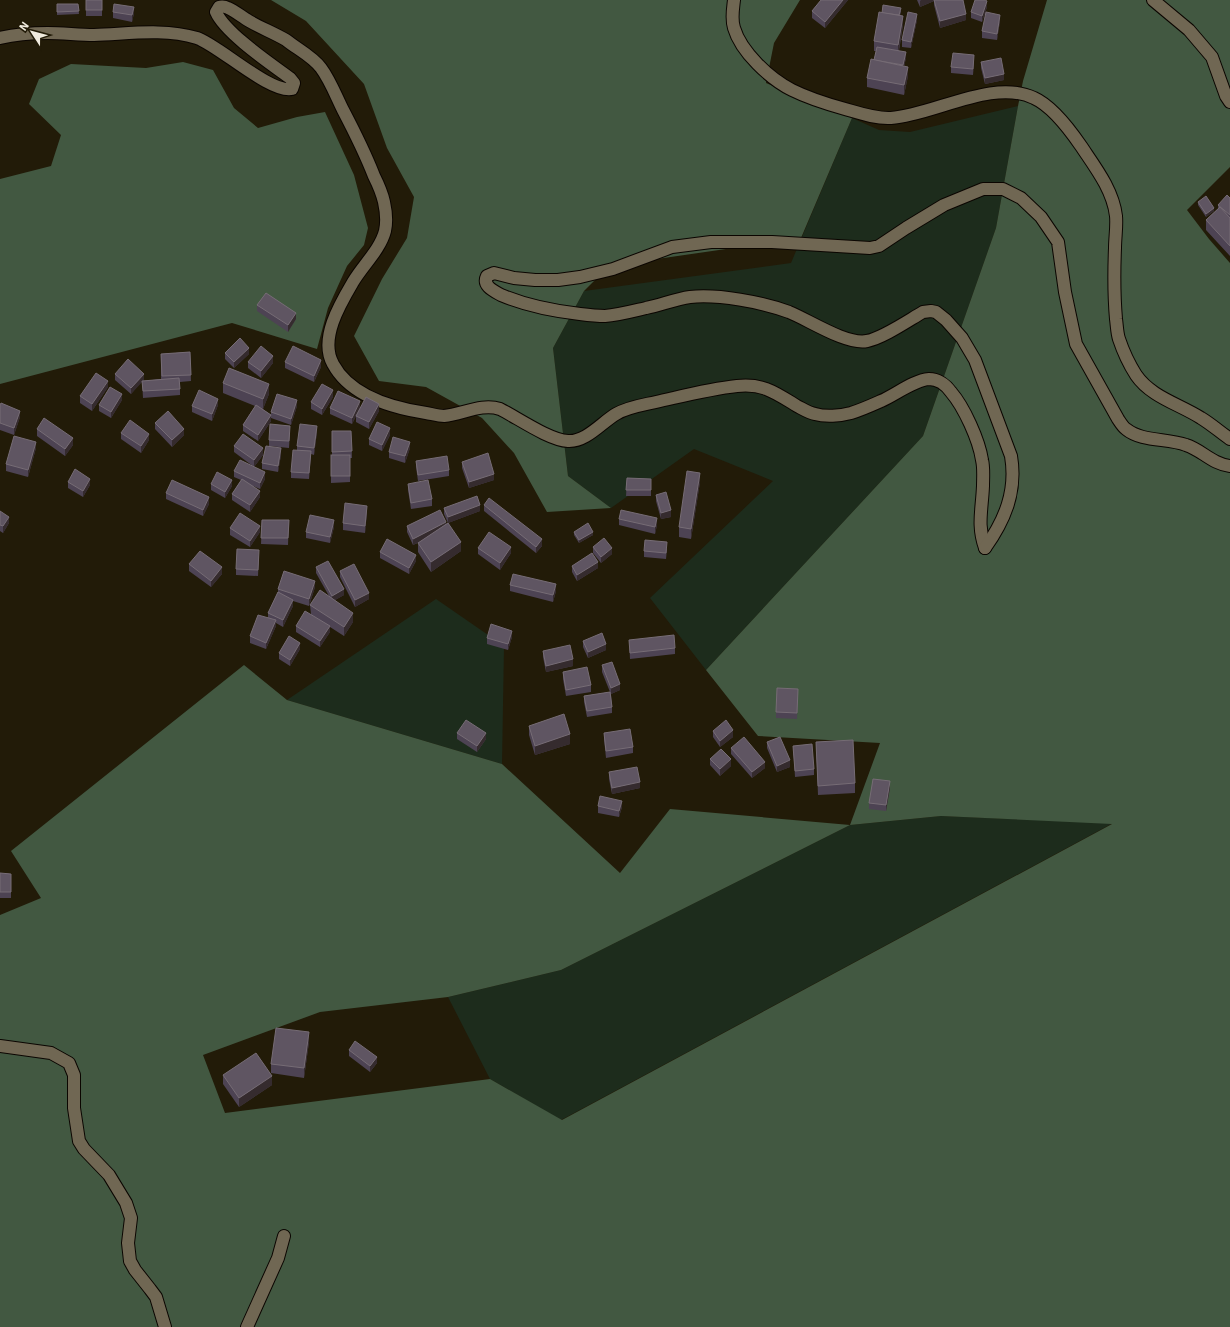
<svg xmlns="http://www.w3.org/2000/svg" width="1230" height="1327" font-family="'IBM Plex Sans',sans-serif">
<rect width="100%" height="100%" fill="#221b08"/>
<!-- green -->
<g fill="#1d2c1c">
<polygon points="1018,106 996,228 923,436 706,670 650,598 773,481 694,449 611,508 568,476 553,348 584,291 791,263 852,118 879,130 910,132"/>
<polygon points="436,599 504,646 502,764 287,700"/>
<polygon points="941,816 1113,823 561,1120 490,1079 448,997 561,970 850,825"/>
</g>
<!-- forest -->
<g fill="#425841" fill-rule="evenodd">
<polygon points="271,0 800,0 774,43 766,83 852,118 801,238 609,266 584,291 553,348 568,476 611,508 547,512 514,453 482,418 426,387 379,381 354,336 382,279 407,238 414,197 387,148 364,84 306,21"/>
<path d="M1047 0H1230V167L1187 210 1209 239 1230 263V1327H0V915L41 898 11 851 244 665 287 700 502 764 620 873 670 809 850 825 880 743 758 736 706 670 923 436 996 228 1018 106 1023 81ZM941 816 1112 824 562 1120 490 1079 225 1113 203 1055 320 1012 448 997 561 970 850 825Z"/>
<polygon points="183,62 213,70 234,108 258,128 297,117 325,112 354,175 368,228 364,245 347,266 328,308 317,349 232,323 0,384 0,179 51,166 61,135 29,104 39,79 71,64 146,68"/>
</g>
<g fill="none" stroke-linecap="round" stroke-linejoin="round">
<!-- minor casing -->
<g stroke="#0b0500" stroke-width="14">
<g id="minor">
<path d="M734 0C733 9 731 19 734 28 741 52 770 79 792 90 808 98 827 104 845 109 859 113 876 119 891 118 934 115 993 78 1034 98 1052 106 1070 130 1081 146 1095 167 1113 190 1116 216 1117 226 1115 238 1115 248 1114 272 1114 296 1116 319 1117 326 1117 333 1119 339 1123 351 1129 364 1136 375 1151 397 1179 404 1201 418 1211 424 1220 432 1230 439"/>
<polyline points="1153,0 1189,30 1212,57 1226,96 1230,102"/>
<path d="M0 38C16 34 32 33 48 33 63 33 79 35 94 35 128 34 163 28 197 38 218 45 271 94 292 89L294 83 290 78C271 64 225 33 216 12L219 7C222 6 224 6 228 8 235 11 242 17 249 21 261 28 274 33 286 40 297 49 312 56 321 68 330 80 336 96 343 110 354 131 365 153 374 176 378 184 382 193 384 202 386 211 387 222 385 231 380 250 363 265 353 282 340 304 319 339 333 364 350 396 393 408 426 413 432 414 438 416 444 416 463 414 482 403 500 409 518 418 549 440 568 441 586 442 601 423 616 414 628 407 643 405 656 402 683 396 709 389 737 386 763 383 776 393 797 406 803 409 809 413 815 414 825 417 840 416 851 413 861 410 872 405 881 401 895 395 914 380 929 379 938 379 946 385 951 392 964 407 979 440 982 460 984 468 983 478 983 486 982 510 977 525 985 548"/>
<path d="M985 548C1005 520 1017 491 1011 456L975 360 962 338 946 320 936 312 931 311 923 312C909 320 883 338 867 341 846 345 809 320 789 312 762 302 718 294 690 297 675 299 661 305 646 308 633 311 618 315 605 316 597 316 588 315 580 314 553 311 527 306 501 295 494 291 482 286 487 276L494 273 514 278 535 280H558L580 277 613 269 672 247 711 242H772L870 248 879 246 906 228 944 205 983 189H1003L1021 198 1041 217 1058 242 1065 292 1076 344 1118 419C1120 422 1123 427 1126 429 1142 442 1167 438 1186 445 1202 450 1212 464 1230 466"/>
<polyline points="0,1046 51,1053 69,1063 74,1075 74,1108 79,1141 84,1149 109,1175 126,1203 131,1218 128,1243 130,1261 135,1270 150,1289 156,1297 165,1327"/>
<polyline points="247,1327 278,1258 284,1236"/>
</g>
</g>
<!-- minor -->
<use href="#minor" stroke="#706753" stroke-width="12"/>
</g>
<!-- wall -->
<g fill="#4d4353">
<rect x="86" y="0" width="16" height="16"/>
<polygon points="821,0 848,0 825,28 812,18 812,11"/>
<polygon points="917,0 963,0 966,20 940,28 934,5 934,1 920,7"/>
<polygon points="57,4 78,4 79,14 57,15"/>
<polygon points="987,7 982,22 971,18 971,12"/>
<polygon points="901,11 900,16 903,25 899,51 906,58 904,66 908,76 904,95 867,87 867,78 874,60 876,51 874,51 874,41 882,13"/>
<polygon points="113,12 134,13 132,22 113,18"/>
<polygon points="917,20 911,48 902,47 902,40"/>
<polygon points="1000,21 997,40 982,38 982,31"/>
<polygon points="974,61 973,75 951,73 951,67"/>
<polygon points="981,62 1004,80 985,84 981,68"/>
<polygon points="1230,198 1230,256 1206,230 1206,220 1218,209 1218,205"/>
<polygon points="1198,202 1214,211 1206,217 1198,205"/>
<polygon points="257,305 296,319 288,332 257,311"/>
<polygon points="190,352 191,381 180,382 180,395 143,398 142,381 131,394 115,380 115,374 144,380 143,381 161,379 161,354"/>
<polygon points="225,353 249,354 234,368 225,359"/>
<polygon points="248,362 273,363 261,378 248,368"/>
<polygon points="285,362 321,367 314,382 285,368"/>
<polygon points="223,383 269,394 263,409 260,407 271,415 271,412 297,406 291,425 271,418 271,421 258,441 243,431 243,425 255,406 223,393"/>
<polygon points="108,387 92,411 80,403 80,396"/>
<polygon points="333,397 322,415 311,409 311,402"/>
<polygon points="122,400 111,418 99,411 99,405"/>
<polygon points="0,405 20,417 14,435 0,430"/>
<polygon points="218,405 212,421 192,412 192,406"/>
<polygon points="330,408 360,408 352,424 330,414"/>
<polygon points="379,411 369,429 356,422 356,416"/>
<polygon points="155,423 184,435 172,447 155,429"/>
<polygon points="37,429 73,445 65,456 37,436"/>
<polygon points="332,431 351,431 352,458 350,458 350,482 331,483 331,455 332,455"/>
<polygon points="290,432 289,448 269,446 269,440"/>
<polygon points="317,432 314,455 311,454 309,479 291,478 291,472 297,451 297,446"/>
<polygon points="121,433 149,440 141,453 121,439"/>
<polygon points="390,435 382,451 369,445 369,439"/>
<polygon points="234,446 263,455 254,467 234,452"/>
<polygon points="36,448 28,477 6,471 6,464"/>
<polygon points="410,448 405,463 389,458 389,452"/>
<polygon points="281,455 278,472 262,469 262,463"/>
<polygon points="416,461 449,470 449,476 418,481 416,467"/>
<polygon points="462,462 494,480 469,488 462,468"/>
<polygon points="234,471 265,479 260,489 253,486 260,497 250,512 232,500 232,494 241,480 234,477"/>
<polygon points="627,478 651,479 651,496 626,496"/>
<polygon points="68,482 90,485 83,497 68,488"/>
<polygon points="700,482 691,539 679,537 679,527"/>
<polygon points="211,484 232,486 225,498 211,490"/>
<polygon points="408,484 432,499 432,506 411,509 408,490"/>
<polygon points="166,493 209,504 203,516 166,499"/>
<polygon points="656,495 671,517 661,519 656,501"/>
<polygon points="484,505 542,546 536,553 484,511"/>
<polygon points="444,508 480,511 448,523 461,551 431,572 418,552 418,543 420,542 413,545 407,532 407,526 446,524 448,523 444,514"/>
<polygon points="0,511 9,523 3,533 0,531"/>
<polygon points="367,512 365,533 343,530 343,523"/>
<polygon points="619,519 657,525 655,534 619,525"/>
<polygon points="262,520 289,520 288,545 261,544"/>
<polygon points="334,527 330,543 306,538 306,532"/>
<polygon points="230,528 260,532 250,547 230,535"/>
<polygon points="574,532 593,535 579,543 574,535"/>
<polygon points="593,547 612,554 601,563 593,553"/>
<polygon points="478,548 511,553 500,570 478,554"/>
<polygon points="667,549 666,559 644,557 644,551"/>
<polygon points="380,552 416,561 409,574 380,558"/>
<polygon points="259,556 258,576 236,575 236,569"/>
<polygon points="189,564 222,574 211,587 189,571"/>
<polygon points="572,566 598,568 577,581 572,572"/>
<polygon points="316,567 344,595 335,600 353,622 344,636 330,627 330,632 320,647 296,632 296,626 311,614 310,605 329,596 316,573"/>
<polygon points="340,571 369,599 355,607 340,577"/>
<polygon points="510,585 556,591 553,602 510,591"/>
<polygon points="315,587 309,606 293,601 293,606 283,627 276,623 276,626 266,649 250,643 250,636 268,618 268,613 278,592 278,589"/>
<polygon points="512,637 508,650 487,644 487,638"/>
<polygon points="629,640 675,648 675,654 630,659"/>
<polygon points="583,641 606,650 588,658 583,647"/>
<polygon points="300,649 290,666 279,659 279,653"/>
<polygon points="543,651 573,666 546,672 543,657"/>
<polygon points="602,665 620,690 611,694 612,707 612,713 587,717 584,702 584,696 610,692 602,672"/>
<polygon points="563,672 591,685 591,692 566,696 563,679"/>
<polygon points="798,696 797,719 776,718 776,712"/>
<polygon points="529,726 570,744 535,755 529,735"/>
<polygon points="713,731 733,737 720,747 713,737"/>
<polygon points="457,733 486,739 477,752 457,739"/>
<polygon points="604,733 633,747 633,753 606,758 604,739"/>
<polygon points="767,742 790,767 777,772 767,748"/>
<polygon points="816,742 855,783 855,793 818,795"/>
<polygon points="793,746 814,769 814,775 795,777"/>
<polygon points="731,748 765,768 752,778 731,754"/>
<polygon points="710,759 731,766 720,776 710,765"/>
<polygon points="609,772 640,788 612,794 609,779"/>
<polygon points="890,788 886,811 869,809 869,803"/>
<polygon points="598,806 622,807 619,817 598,813"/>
<polygon points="0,873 11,874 11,898 0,898"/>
<polygon points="309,1042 304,1078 271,1073 271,1064"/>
<polygon points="349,1050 377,1063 370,1072 349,1056"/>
<polygon points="223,1075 272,1085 239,1107 223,1084"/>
</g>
<!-- shaded-wall -->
<g fill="#352b2e">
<polygon points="843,0 848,0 825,28 825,22"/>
<polygon points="921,0 934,0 934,1 920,7 920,1"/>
<polygon points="987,1 987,7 982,22 982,16"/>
<polygon points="134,7 134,13 132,22 132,15"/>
<polygon points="917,14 917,20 911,48 911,42"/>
<polygon points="966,14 966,20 940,28 940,21"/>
<polygon points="1000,15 1000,21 997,40 997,34"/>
<polygon points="903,16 903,25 898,54 898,45"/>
<polygon points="906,52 906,58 903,72 903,65"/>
<polygon points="974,55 974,61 973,75 973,69"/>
<polygon points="908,67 908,76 904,95 904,85"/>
<polygon points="1004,74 1004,80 985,84 985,78"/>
<polygon points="1214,208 1214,211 1206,217 1206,214"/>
<polygon points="296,313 296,319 288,332 288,325"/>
<polygon points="249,348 249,354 234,368 234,362"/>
<polygon points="273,356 273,363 261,378 261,371"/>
<polygon points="321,360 321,367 314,382 314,376"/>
<polygon points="144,374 144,380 131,394 131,388"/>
<polygon points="108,381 108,387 92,411 92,404"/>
<polygon points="269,384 269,394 263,409 263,399"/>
<polygon points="333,390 333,397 322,415 322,409"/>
<polygon points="122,394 122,400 111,418 111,412"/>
<polygon points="218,399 218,405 212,421 212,414"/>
<polygon points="297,400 297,406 291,425 291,419"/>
<polygon points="360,401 360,408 352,424 352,418"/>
<polygon points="379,404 379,411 369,429 369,422"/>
<polygon points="20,411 20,417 14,435 14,428"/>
<polygon points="271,415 271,421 258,441 258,435"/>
<polygon points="317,426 317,432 314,455 314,448"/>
<polygon points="390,428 390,435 382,451 382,445"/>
<polygon points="184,429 184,435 172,447 172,440"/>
<polygon points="149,434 149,440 141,453 141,446"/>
<polygon points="73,438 73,445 65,456 65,449"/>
<polygon points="36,442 36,448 28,477 28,470"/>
<polygon points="410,442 410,448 405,463 405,456"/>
<polygon points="263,448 263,455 254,467 254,460"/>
<polygon points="281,448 281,455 278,472 278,466"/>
<polygon points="265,472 265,479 260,489 260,483"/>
<polygon points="700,473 700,482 691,539 691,529"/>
<polygon points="494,474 494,480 469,488 469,482"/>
<polygon points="90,479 90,485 83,497 83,491"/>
<polygon points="232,480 232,486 225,498 225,492"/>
<polygon points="260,491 260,497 250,512 250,505"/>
<polygon points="209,497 209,504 203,516 203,510"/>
<polygon points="480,505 480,511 448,523 448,517"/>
<polygon points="367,506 367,512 365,533 365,526"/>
<polygon points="671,510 671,517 661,519 661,513"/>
<polygon points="9,517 9,523 3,533 3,526"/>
<polygon points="657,518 657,525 655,534 655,527"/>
<polygon points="334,520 334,527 330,543 330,537"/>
<polygon points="446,522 446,529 413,545 413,539"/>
<polygon points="260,526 260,532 250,547 250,541"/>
<polygon points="593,532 593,535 579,543 579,540"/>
<polygon points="542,539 542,546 536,553 536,547"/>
<polygon points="461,542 461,551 431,572 431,562"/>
<polygon points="511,547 511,553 500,570 500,563"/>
<polygon points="612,548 612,554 601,563 601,557"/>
<polygon points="416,555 416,561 409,574 409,568"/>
<polygon points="598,562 598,568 577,581 577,575"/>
<polygon points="222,567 222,574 211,587 211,581"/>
<polygon points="315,581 315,587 309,606 309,599"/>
<polygon points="556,584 556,591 553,602 553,595"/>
<polygon points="344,589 344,595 332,602 332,596"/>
<polygon points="369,593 369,599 355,607 355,600"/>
<polygon points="293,600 293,606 283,627 283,620"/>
<polygon points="353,613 353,622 344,636 344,627"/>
<polygon points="276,620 276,626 266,649 266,643"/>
<polygon points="330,626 330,632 320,647 320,641"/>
<polygon points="512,631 512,637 508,650 508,644"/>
<polygon points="300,643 300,649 290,666 290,660"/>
<polygon points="606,644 606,650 588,658 588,652"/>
<polygon points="573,659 573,666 546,672 546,666"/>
<polygon points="620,684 620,690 611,694 611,688"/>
<polygon points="733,730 733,737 720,747 720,741"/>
<polygon points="486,733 486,739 477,752 477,746"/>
<polygon points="570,734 570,744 535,755 535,746"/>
<polygon points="731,759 731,766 720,776 720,769"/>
<polygon points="790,760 790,767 777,772 777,766"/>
<polygon points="765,762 765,768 752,778 752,772"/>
<polygon points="890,781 890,788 886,811 886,805"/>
<polygon points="640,782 640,788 612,794 612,788"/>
<polygon points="622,801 622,807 619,817 619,811"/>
<polygon points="309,1032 309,1042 304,1078 304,1068"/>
<polygon points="377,1057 377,1063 370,1072 370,1066"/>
<polygon points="272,1076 272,1085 239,1107 239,1098"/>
</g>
<!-- building -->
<g fill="#5f5562" stroke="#766c75">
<rect x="86" y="0" width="16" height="10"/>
<polygon points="821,0 843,0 825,22 812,11"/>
<polygon points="934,0 963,0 966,14 940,21"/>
<polygon points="975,0 985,0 987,1 982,16 971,12"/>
<polygon points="57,4 78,4 79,11 57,12"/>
<polygon points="114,4 134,7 132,15 113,12"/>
<polygon points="883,5 901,8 899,15 882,13"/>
<polygon points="879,12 903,16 898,45 874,41"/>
<polygon points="908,12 917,14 911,42 902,40"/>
<polygon points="986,12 1000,15 997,34 982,31"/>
<polygon points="877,47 906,52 903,65 874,60"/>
<polygon points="953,53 974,55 973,69 951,67"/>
<polygon points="1001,58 1004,74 985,78 981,62"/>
<polygon points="871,59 908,67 904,85 867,78"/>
<polygon points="1227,195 1230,198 1230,215 1218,205"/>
<polygon points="1206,196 1214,208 1206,214 1198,202"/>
<polygon points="1220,207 1230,218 1230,246 1206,220"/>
<polygon points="266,293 296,313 288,325 257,305"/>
<polygon points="240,338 249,348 234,362 225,353"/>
<polygon points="261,346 273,356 261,371 248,362"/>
<polygon points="293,346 321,360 314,376 285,362"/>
<polygon points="190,352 191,375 162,376 161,354"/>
<polygon points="128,359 144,374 131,388 115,374"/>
<polygon points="229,368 269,384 263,399 223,383"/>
<polygon points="96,373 108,381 92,404 80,396"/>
<polygon points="179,378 180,389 143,391 142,381"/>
<polygon points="322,384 333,390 322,409 311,402"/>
<polygon points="110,387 122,394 111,412 99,405"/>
<polygon points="199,390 218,399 212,414 192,406"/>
<polygon points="338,391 360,401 352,418 330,408"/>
<polygon points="277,394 297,400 291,419 271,412"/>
<polygon points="366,397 379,404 369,422 356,416"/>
<polygon points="1,403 20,411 14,428 0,423 0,405"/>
<polygon points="256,405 271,415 258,435 243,425"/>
<polygon points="168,411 184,429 172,440 155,423"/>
<polygon points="44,418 73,438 65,449 37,429"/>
<polygon points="130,420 149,434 141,446 121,433"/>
<polygon points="377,422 390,428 382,445 369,439"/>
<polygon points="270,424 290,426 289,441 269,440"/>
<polygon points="300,424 317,426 314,448 297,446"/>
<polygon points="332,431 351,431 352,451 332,452"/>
<polygon points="243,434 263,448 254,460 234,446"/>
<polygon points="14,436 36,442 28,470 6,464"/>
<polygon points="393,437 410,442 405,456 389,452"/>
<polygon points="266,446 281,448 278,466 262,463"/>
<polygon points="293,450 311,451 309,473 291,472"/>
<polygon points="488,453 494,474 469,482 462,462"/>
<rect x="331" y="455" width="19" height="21"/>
<polygon points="447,456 449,470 418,475 416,461"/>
<polygon points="240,460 265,472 260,483 234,471"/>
<polygon points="75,469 90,479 83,491 68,482"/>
<polygon points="687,471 700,473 691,529 679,527"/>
<polygon points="217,472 232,480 225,492 211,484"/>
<polygon points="627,478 651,479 651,490 626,490"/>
<polygon points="242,479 260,491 250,505 232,494"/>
<polygon points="172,480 209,497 203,510 166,493"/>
<polygon points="428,480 432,499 411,503 408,484"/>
<polygon points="666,492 671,510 661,513 656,495"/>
<polygon points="477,496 480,505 448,517 444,508"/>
<polygon points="489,498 542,539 536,547 484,505"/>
<polygon points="345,503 367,506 365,526 343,523"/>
<polygon points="440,510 446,522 413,539 407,526"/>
<polygon points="621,510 657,518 655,527 619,519"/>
<polygon points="0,511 9,517 3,526 0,525"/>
<polygon points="240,513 260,526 250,541 230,528"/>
<polygon points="310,515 334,520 330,537 306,532"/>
<polygon points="262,520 289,520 288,538 261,538"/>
<polygon points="448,523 461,542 431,562 418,543"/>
<polygon points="588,523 593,532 579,540 574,532"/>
<polygon points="489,532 511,547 500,563 478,548"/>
<polygon points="604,538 612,548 601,557 593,547"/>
<polygon points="387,539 416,555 409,568 380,552"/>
<polygon points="645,540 667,542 666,553 644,551"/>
<polygon points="237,549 259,550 258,570 236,569"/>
<polygon points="200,551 222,567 211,581 189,564"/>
<polygon points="592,553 598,562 577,575 572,566"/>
<polygon points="328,561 344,589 332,596 316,567"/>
<polygon points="354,564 369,593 355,600 340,571"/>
<polygon points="284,571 315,581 309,599 278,589"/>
<polygon points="513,574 556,584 553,595 510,585"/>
<polygon points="320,590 353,613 344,627 310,605"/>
<polygon points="278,592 293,600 283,620 268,613"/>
<polygon points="305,611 330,626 320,641 296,626"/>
<polygon points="258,615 276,620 266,643 250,636"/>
<polygon points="491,624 512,631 508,644 487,638"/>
<polygon points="602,633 606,644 588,652 583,641"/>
<polygon points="674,635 675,648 630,653 629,640"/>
<polygon points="289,636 300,643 290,660 279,653"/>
<polygon points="570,645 573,659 546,666 543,651"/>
<polygon points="612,662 620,684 611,688 602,665"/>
<polygon points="587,667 591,685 566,690 563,672"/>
<polygon points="777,688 798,689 797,713 776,712"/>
<polygon points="610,692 612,707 587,711 584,696"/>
<polygon points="564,714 570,734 535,746 529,726"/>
<polygon points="466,720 486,733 477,746 457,733"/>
<polygon points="726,720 733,730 720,741 713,731"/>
<polygon points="630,729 633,747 606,751 604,733"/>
<polygon points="744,737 765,762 752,772 731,748"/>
<polygon points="780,737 790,760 777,766 767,742"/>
<polygon points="853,740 855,783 818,786 816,742"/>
<polygon points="812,744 814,769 795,771 793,746"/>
<polygon points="721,749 731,759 720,769 710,759"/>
<polygon points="637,767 640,782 612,788 609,772"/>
<polygon points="873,779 890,781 886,805 869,803"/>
<polygon points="600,796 622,801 619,811 598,806"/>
<polygon points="0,873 11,874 11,892 0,892"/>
<polygon points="276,1028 309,1032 304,1068 271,1064"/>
<polygon points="355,1041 377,1057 370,1066 349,1050"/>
<polygon points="256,1053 272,1076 239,1098 223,1075"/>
</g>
<!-- north arrow -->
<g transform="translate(32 32) rotate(306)" stroke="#221b08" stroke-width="3" paint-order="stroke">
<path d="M0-3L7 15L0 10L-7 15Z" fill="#f0ebdf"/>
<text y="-6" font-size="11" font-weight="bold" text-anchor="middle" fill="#f0ebdf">N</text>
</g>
</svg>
